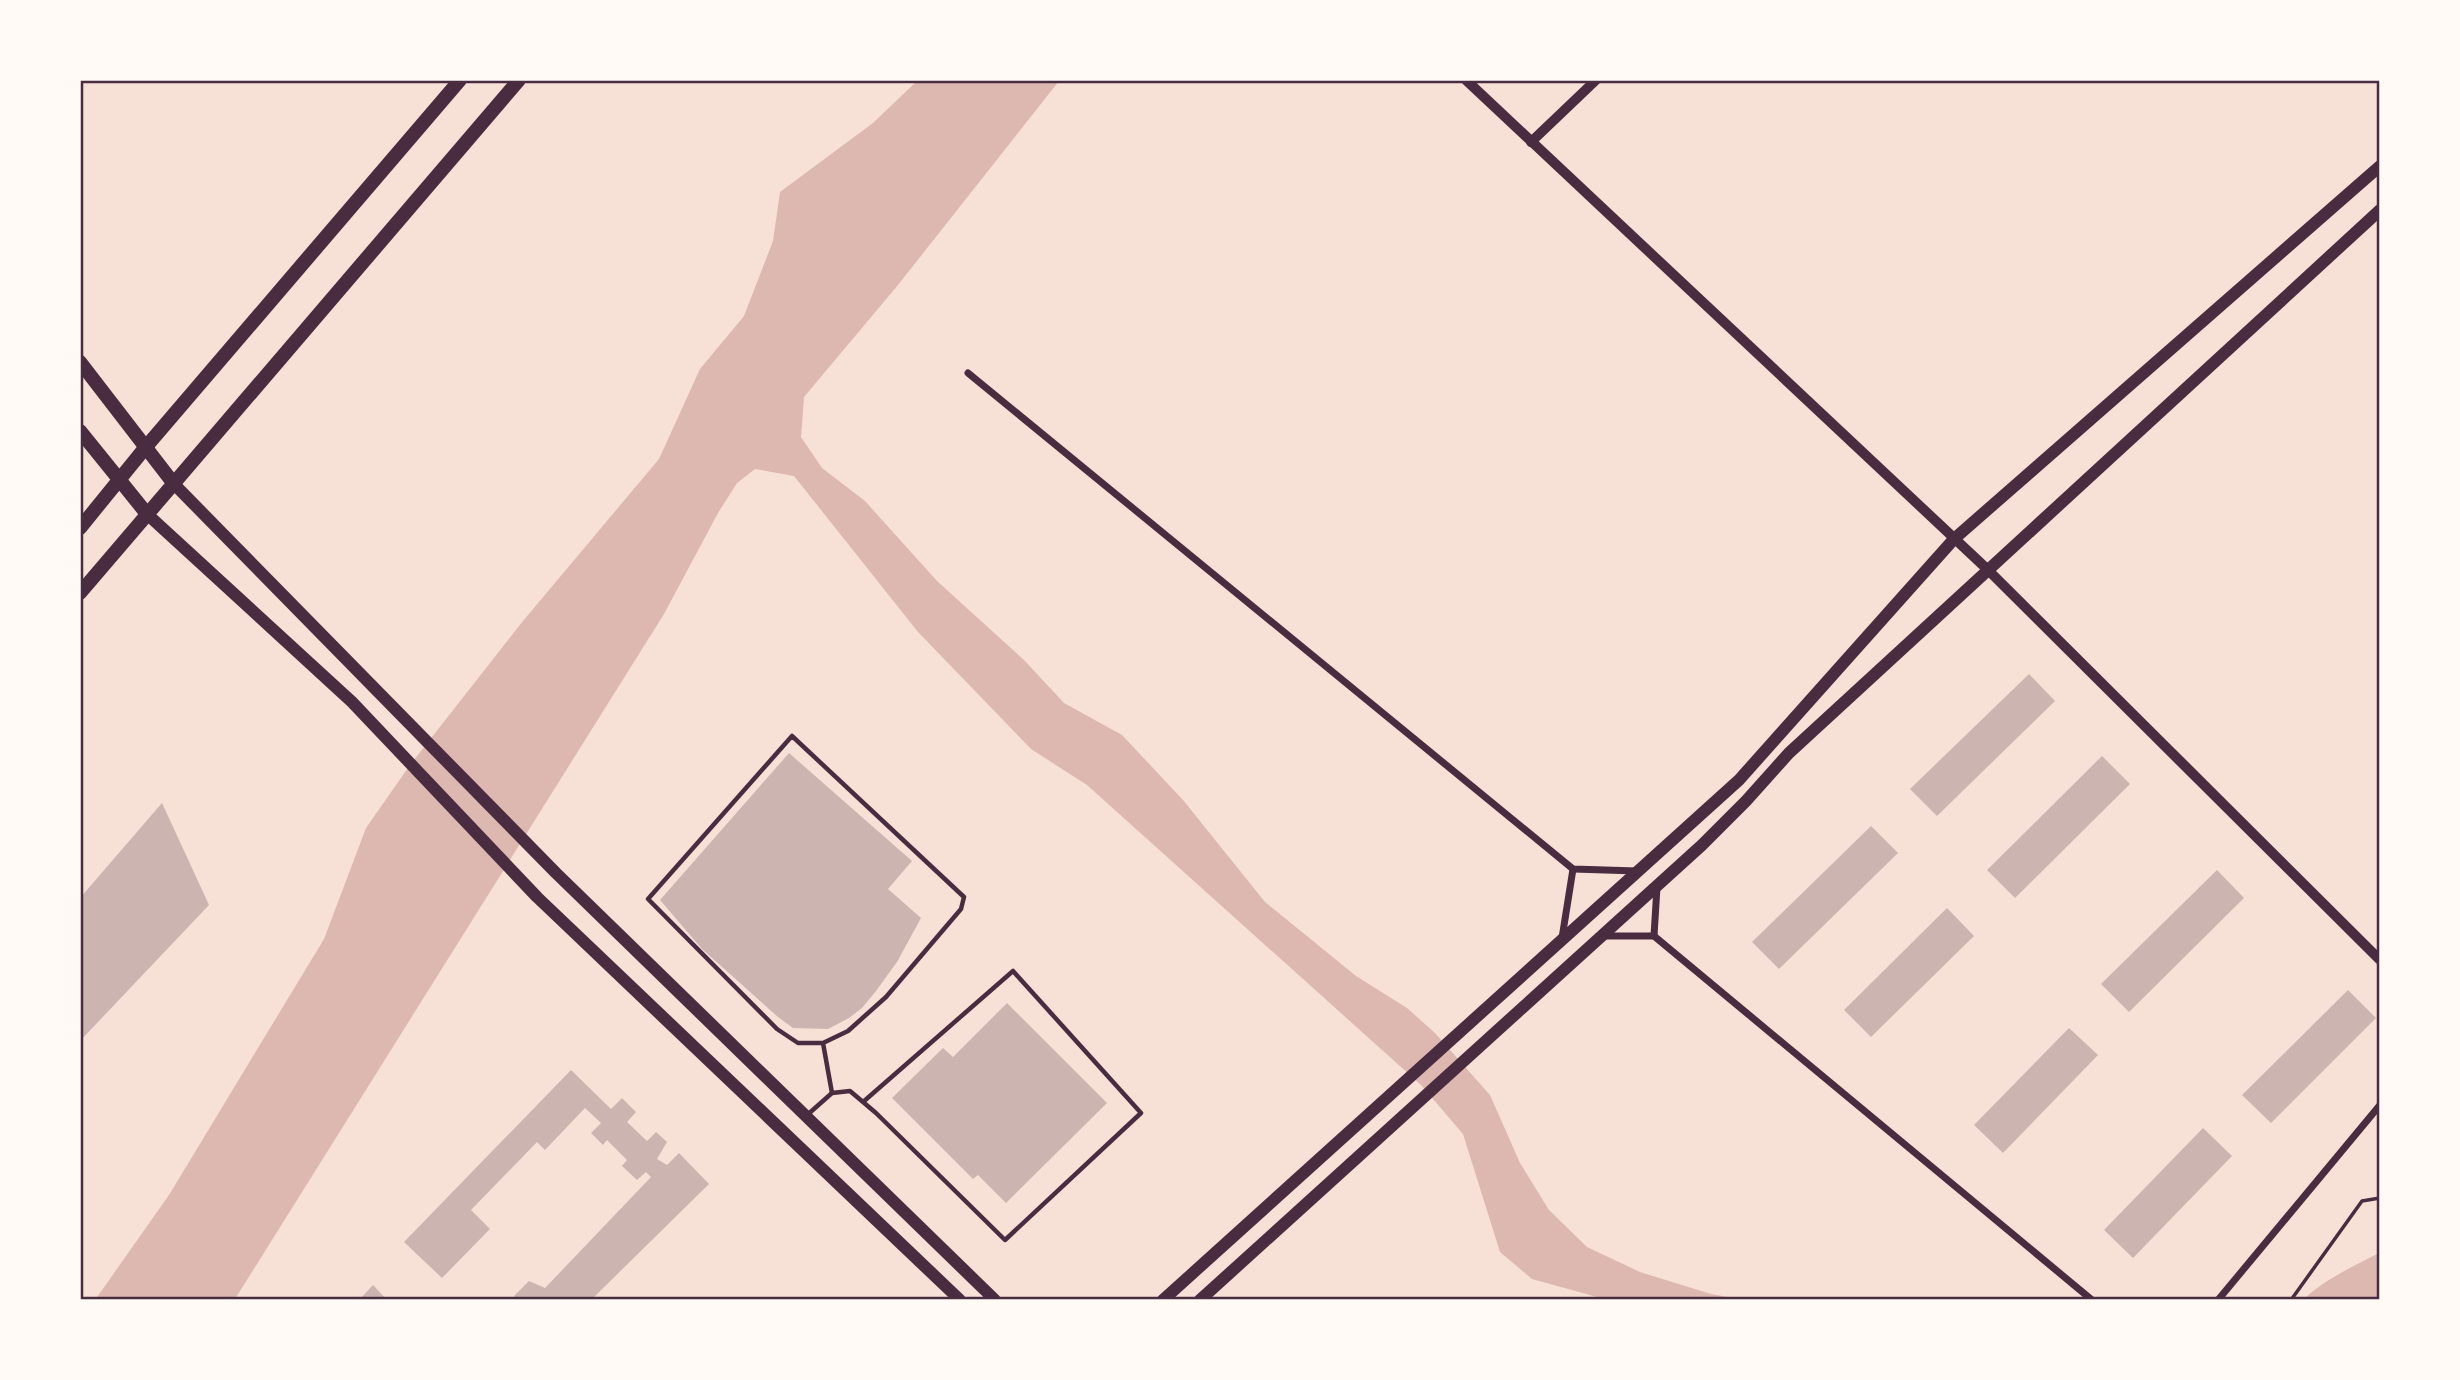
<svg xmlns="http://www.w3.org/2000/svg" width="2460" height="1380" font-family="'Noto Sans',sans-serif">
<rect width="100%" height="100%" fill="#f7e1d7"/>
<!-- water -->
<g fill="#dcb8b0">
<polygon points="918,80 1059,81 898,285 804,397 801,437 822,468 865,501 937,581 1024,660 1064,703 1122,735 1183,800 1265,902 1356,976 1407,1008 1435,1033 1490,1095 1520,1163 1549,1210 1587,1247 1640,1272 1711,1294 1739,1299 1604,1299 1532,1279 1500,1252 1463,1134 1421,1085 1087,785 1031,749 918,632 794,476 755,469 737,483 718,513 664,614 235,1299 95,1300 169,1195 324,939 366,828 410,765 523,621 659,459 700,369 744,316 773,241 780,192 873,123"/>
<path d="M2379 1253V1299H2304C2325 1279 2354 1266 2379 1253Z"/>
</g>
<!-- building -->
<g fill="#ccb4b1">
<polygon points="2029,674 2055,701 1937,816 1910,789"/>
<polygon points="789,753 912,861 888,889 921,918 897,962 876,991 862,1008 849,1018 828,1029 793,1028 778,1017 702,949 660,900"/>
<polygon points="2102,756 2130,784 2015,898 1987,870"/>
<polygon points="162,803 209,905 80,1041 80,898"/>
<polygon points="1871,826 1898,853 1779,969 1752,942"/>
<polygon points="2217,870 2244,898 2129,1012 2101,984"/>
<polygon points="1947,908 1974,936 1871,1037 1844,1010"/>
<polygon points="2348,990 2376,1018 2271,1123 2242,1095"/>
<polygon points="1007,1003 1107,1103 1006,1203 978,1175 973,1179 892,1098 943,1048 953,1057"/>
<polygon points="2069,1028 2098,1055 2003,1153 1974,1125"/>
<polygon points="571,1070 611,1109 622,1098 636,1112 627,1122 647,1141 656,1132 667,1142 657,1159 667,1165 679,1153 709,1184 591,1300 518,1300 514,1296 529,1281 545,1288 651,1177 646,1172 637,1180 622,1166 627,1160 607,1140 603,1145 591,1133 601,1123 585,1108 545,1150 537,1142 471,1210 490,1229 442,1278 404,1242"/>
<polygon points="2203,1128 2232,1156 2133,1258 2104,1230"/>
<polygon points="373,1285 387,1300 359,1300"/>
</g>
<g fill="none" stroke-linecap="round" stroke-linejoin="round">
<!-- path -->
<polyline stroke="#4a2c40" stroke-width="3.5" points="2291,1300 2362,1201 2380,1198"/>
<!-- service -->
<g stroke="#4a2c40" stroke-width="4.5">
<polyline points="823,1043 848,1031 886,997 961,909 964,897 792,736 648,899 777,1029 798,1043 823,1043 832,1093"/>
<polyline points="806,1116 832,1093 850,1091 876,1113 1005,1240 1141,1113 1013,971 863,1102"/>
</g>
<!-- minor -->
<g stroke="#4a2c40" stroke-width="7">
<polyline points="968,373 1573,869 1637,871"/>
<polyline points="1601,936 1654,936 2092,1300"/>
<polyline points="1654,936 1657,887"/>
<polyline points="1562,938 1573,869"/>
<polyline points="2218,1300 2380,1105"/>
</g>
<!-- tertiary -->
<g stroke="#4a2c40" stroke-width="10">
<polyline points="1466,80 1987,569 2380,960"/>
<polyline points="1531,142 1596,80"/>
</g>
<!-- secondary -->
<g stroke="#4a2c40" stroke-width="12">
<polyline points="174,484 556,873 995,1300"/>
<polyline points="147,514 352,702 537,897 960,1300"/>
<polyline points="1163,1300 1739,780 1954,539 2380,166"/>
<polyline points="1200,1300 1702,845 1746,801 1789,753 2380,210"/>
</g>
<!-- primary -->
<g stroke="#4a2c40" stroke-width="14">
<polyline points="80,362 174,484"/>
<polyline points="80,431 147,514"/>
<polyline points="80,528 145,448 460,80"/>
<polyline points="80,593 519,80"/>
</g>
</g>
<!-- border -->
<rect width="2460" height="1380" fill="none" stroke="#fffaf5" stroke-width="164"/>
<rect x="82" y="82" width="2296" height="1216" fill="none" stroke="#4a2c40" stroke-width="2.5"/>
</svg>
